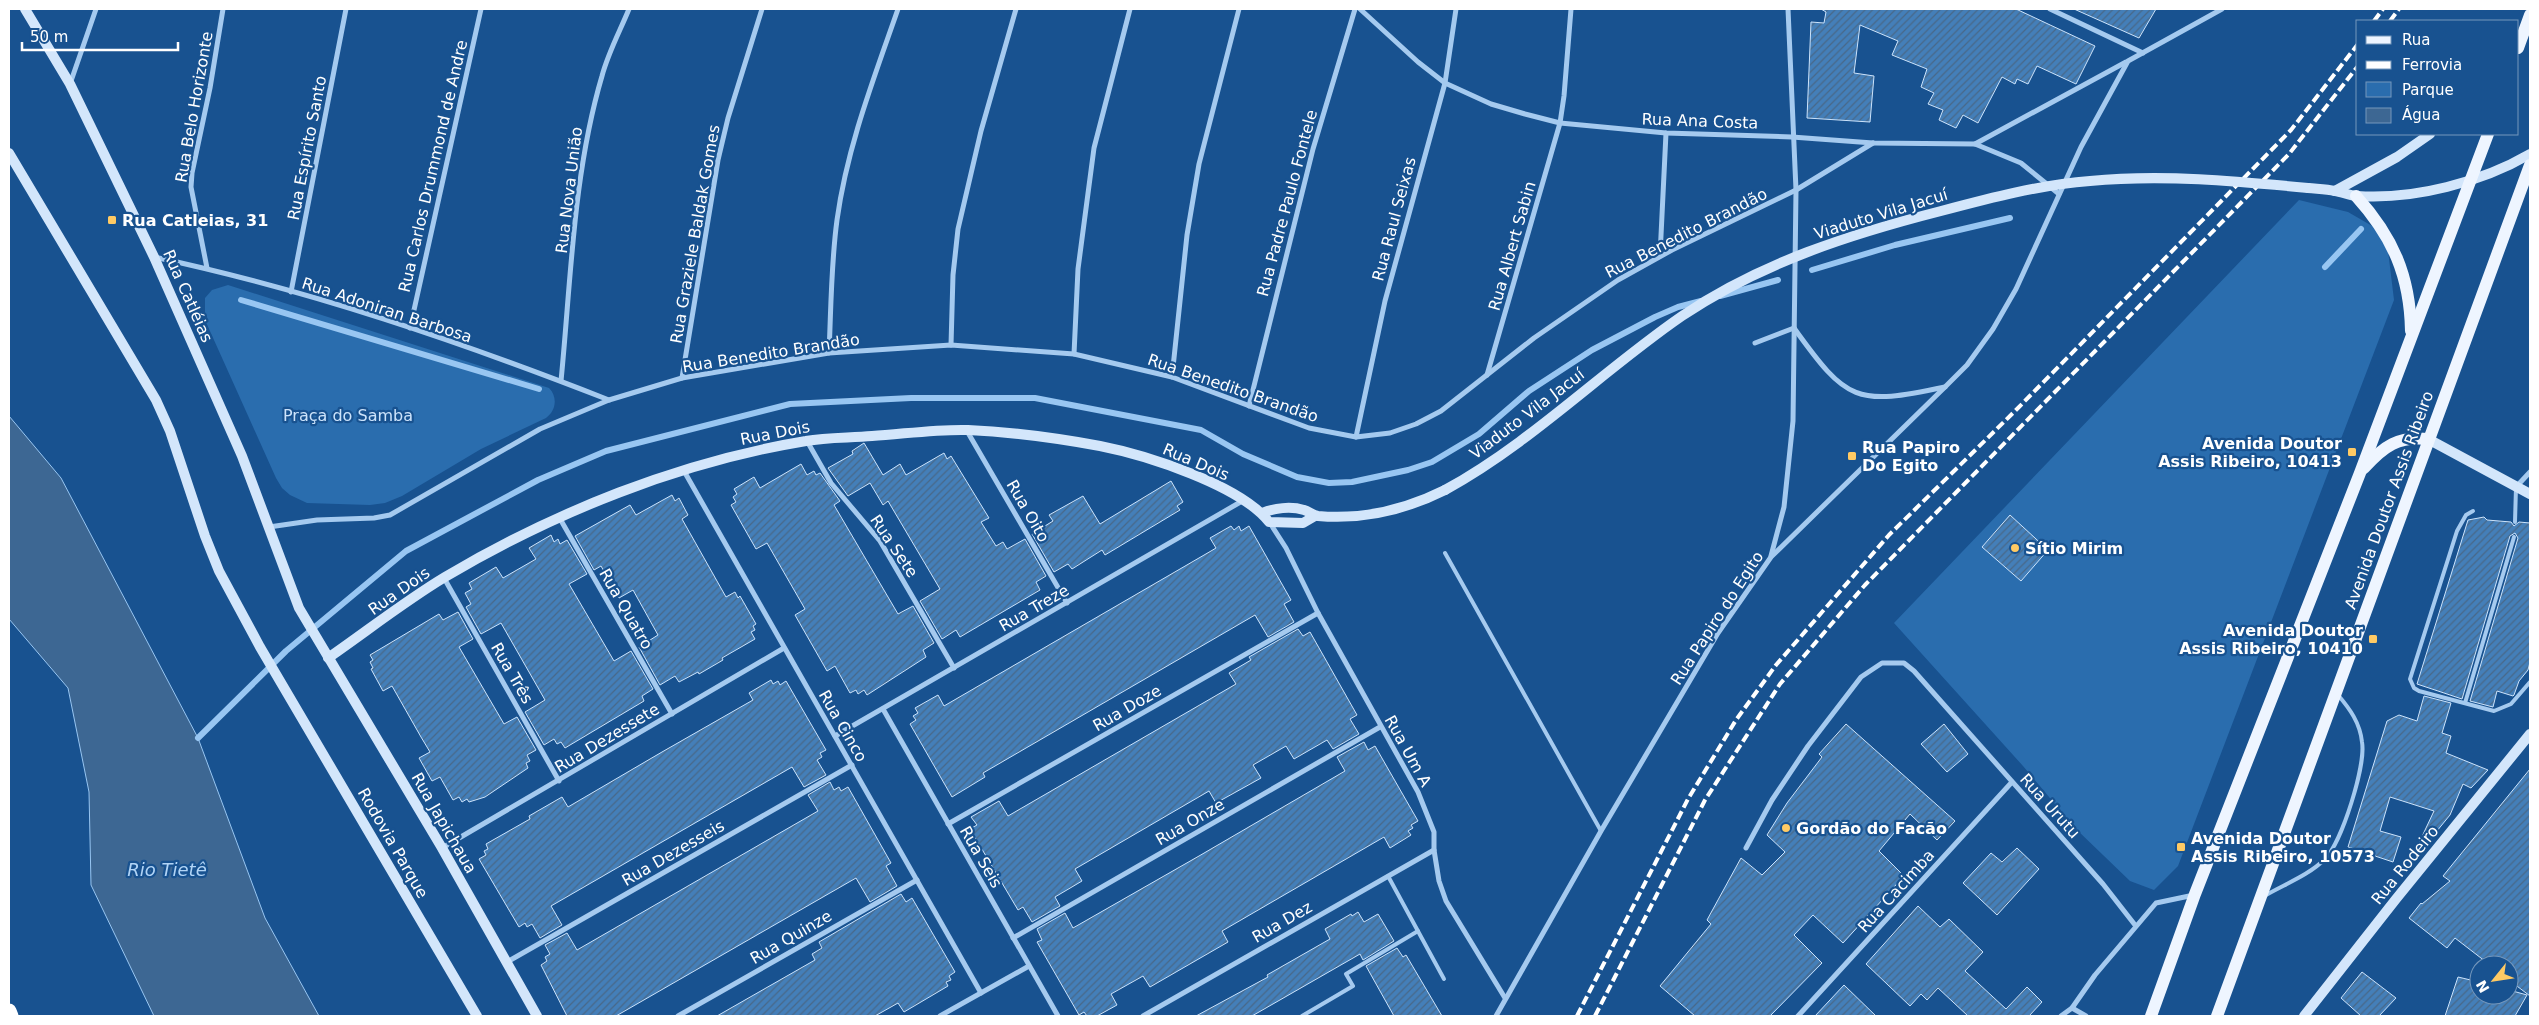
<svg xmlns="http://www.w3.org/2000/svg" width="2539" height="1025" font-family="'DejaVu Sans',sans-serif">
<defs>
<pattern id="building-hatch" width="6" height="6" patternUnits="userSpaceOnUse" patternTransform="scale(1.25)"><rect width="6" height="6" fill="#447fb9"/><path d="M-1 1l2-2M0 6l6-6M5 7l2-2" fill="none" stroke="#486888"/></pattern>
</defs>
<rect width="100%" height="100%" fill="#185290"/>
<!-- park -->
<g fill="#2a6dae">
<polygon points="2299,200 2348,212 2386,234 2394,300 2178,866 2154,890 2130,881 2076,829 2023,766 1894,623"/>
<path d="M228 285 549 388C558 397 556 411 546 418L481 449 402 496 385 503 370 505 307 503 290 495 282 488 276 478 205 320V298L212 290Z"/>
</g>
<!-- water -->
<polygon fill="#3d6793" stroke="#98c6f2" points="9,416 61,478 198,738 265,918 319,1016 154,1016 91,885 89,792 68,688 9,619"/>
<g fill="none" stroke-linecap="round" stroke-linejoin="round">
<!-- stream -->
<g stroke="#98c6f2" stroke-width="6">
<polyline points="2325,267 2361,229"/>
<polyline points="1812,270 1895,245 2010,218"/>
<polyline points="1720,296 1778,280"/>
<polyline points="241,300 539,389"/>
<polyline points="198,738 286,651 406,551 538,480 606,451 790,404 911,398 1035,398 1201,430 1243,454 1297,477 1329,483 1352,482 1408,470 1432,462 1479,434 1529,391 1592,350 1655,317 1678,307 1701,301"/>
</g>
</g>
<!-- building -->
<g fill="url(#building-hatch)" stroke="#cce3fb">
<polygon points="1821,9 2016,9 2095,46 2076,84 2037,66 2028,84 2017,79 2015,84 2002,77 1978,123 1963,115 1956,128 1939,120 1943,110 1928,104 1934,93 1921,87 1927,69 1892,55 1898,41 1860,25 1854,73 1874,76 1870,122 1807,118 1811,22 1824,23 1826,12"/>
<polygon points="2074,9 2156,9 2139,38"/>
<polygon points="864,443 883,475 900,464 906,475 944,453 947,459 951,456 989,518 981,522 996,546 1003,542 1007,549 1025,539 1046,576 1036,582 1040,590 960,637 956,630 942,639 920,601 940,589 888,501 883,505 870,483 848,496 828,468 853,454 852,451"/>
<polygon points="801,464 807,475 814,471 816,475 820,473 840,501 834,505 898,614 913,606 934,643 923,650 926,657 867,695 864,690 858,694 856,690 850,693 835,666 827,671 795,615 805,609 767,543 756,549 731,505 736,502 733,497 737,494 734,489 754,477 760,488"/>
<polygon points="1171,481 1183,502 1177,506 1180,510 1105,555 1102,550 1072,569 1068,564 1054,572 1032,534 1053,521 1049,515 1083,496 1100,524"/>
<polygon points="672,495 675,501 679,498 688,515 682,519 726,597 735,592 738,598 740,596 756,624 753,626 755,630 751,632 755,639 722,658 723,660 699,674 698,672 679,682 675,676 660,685 639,647 658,635 633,590 619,598 601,566 594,570 575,536 630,505 636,515"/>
<polygon points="2010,515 2048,550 2021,581 1982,547"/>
<polygon points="2484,517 2487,520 2511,522 2514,526 2519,522 2530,523 2530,662 2528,670 2519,681 2514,695 2513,696 2497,691 2493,707 2470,701 2518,538 2515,533 2510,536 2462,699 2417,684 2468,520"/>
<polygon points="1231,526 1234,530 1239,526 1241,531 1249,526 1291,600 1284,604 1294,622 1268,637 1255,615 983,773 985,777 952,797 910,724 916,720 913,716 918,713 915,708 938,695 944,706 1211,551 1216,548 1210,538"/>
<polygon points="551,535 554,542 558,539 560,544 567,540 587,574 569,584 614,661 631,651 653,689 642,696 644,701 565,748 561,742 557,744 554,739 544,745 525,712 545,700 501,623 481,634 466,607 471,604 465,593 472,589 469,583 496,567 503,578 536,559 529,548"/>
<polygon points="458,612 473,639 459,647 504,724 517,717 536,750 527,755 530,761 526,763 528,768 485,797 469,802 467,799 462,802 459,797 453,800 440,777 432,781 419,758 430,752 421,737 392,686 383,691 371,669 373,668 370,662 373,660 370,655 439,614 443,620"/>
<polygon points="1298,629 1303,636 1310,632 1357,715 1350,719 1359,734 1333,749 1327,740 1294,759 1286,746 1253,765 1261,778 1216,803 1209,791 1075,869 1082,881 1055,897 1060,906 1032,922 1023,907 1018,910 970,829 977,825 971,817 999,801 1008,816 1236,684 1229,673 1251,660 1249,657"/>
<polygon points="771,680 773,684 778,681 780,685 786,681 826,750 820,753 822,757 817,760 826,775 804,787 792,767 551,906 562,925 540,938 532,924 527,927 525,923 519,927 479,859 486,855 484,851 488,849 486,844 530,819 529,816 562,797 568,807 662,752 753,700 749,693"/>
<polygon points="2424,696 2451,703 2442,733 2451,736 2446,753 2488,770 2471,788 2463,784 2450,815 2423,848 2418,845 2434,811 2390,797 2380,831 2401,837 2393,862 2348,847 2387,721 2399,715 2417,721"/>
<polygon points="1846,724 1955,821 1937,840 1910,814 1879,851 1904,876 1843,943 1813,915 1794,935 1822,963 1770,1016 1695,1016 1660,986 1711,924 1707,920 1741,858 1762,875 1785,852 1767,835 1787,803 1822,757 1819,754"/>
<polygon points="1944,724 1968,754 1947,772 1921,744"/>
<polygon points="1364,742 1368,750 1375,746 1418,821 1411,825 1413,828 1408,831 1411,835 1390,848 1384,837 1222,931 1228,942 1150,987 1143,976 1111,994 1117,1005 1097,1016 1087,1016 1084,1012 1079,1015 1037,942 1042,940 1037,929 1065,913 1073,928 1199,856 1345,771 1337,757"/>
<polygon points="2530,769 2530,996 2509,980 2509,965 2490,965 2455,938 2447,948 2409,918 2421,903 2422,904 2450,881 2443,876"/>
<polygon points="830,782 834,790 839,787 841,791 848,787 891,863 886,866 897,886 870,902 856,878 616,1016 567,1016 541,965 547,961 545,957 550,954 545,945 567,933 577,950 818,811 808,795"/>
<polygon points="2017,848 2039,869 1997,915 1963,883 1991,853 2002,862"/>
<polygon points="901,894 906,902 912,898 955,972 949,976 951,980 946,982 948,986 904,1012 898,1003 875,1016 717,1016 815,960 812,954 822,948 819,942"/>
<polygon points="1918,906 1940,927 1949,919 1983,952 1965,971 2006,1009 2027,987 2042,1002 2029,1016 1968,1016 1938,988 1927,1000 1921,994 1910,1006 1866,964"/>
<polygon points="1358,912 1364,922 1378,914 1394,941 1363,960 1360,954 1252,1016 1196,1016 1268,977 1267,975 1330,939 1325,929 1351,914 1352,916"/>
<polygon points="1397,948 1403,957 1406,955 1442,1016 1394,1016 1366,966"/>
<polygon points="2362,972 2396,998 2379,1016 2361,1016 2341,998"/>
<polygon points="2458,977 2479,982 2479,995 2509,995 2509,990 2527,995 2515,1016 2445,1016"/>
<polygon points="1844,985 1876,1016 1815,1016"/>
</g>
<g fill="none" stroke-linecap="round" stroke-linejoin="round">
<!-- lane -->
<g stroke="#a5caef" stroke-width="4">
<polyline points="2473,511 2466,515 2457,531 2410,679 2414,688 2419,691 2494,711 2511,704 2530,682"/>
<polyline points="2515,522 2516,487"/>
<polyline points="1445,553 1601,831"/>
<polyline points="2465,703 2514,537"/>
<polyline points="1388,876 1444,979"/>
<path d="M2266 895C2285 884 2309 875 2325 859 2342 842 2366 765 2362 742 2360 723 2350 709 2338 695"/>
<polyline points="1302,1016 1353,986 1346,974 1418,931"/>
</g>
<!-- street -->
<g stroke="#a5caef" stroke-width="5">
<polyline points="1360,9 1418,62 1445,83 1491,104 1525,114 1560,123 1666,133 1792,137 1873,143 1975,144 2021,163 2059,194"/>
<polyline points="2050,9 2143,53"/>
<polyline points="70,84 96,9"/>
<polyline points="1975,144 2126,62"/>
<polyline points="1660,256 1666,133"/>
<path d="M154 257C309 290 461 342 609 400"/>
<polyline points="207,268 191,187 192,173 210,88 223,9"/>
<polyline points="291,292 346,9"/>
<polyline points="410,328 481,9"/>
<path d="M1794 328C1847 402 1856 406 1945 387"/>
<polyline points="1755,343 1794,328"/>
<polyline points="951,345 953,275 958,229 981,131 1016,9"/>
<path d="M829 353C831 309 831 264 837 220 847 147 874 78 898 9"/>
<polyline points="1074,354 1078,269 1094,148 1130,9"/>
<polyline points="1487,375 1560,123 1564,96 1571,9"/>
<polyline points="1172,377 1187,235 1199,164 1239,9"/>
<polyline points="682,378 718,160 728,118 762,9"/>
<path d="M561 381C571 280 573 174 602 76 608 53 620 31 629 9"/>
<polyline points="1249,406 1313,149 1355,9"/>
<polyline points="967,431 1067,603"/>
<polyline points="1356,437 1385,301 1445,83 1456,9"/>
<polyline points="807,441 831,483 880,541 954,668"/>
<polyline points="684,471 981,993"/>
<polyline points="2516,487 2530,472"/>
<polyline points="559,517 672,714"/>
<polyline points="1270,523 1286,548 1318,613 1418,792 1434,832 1434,850 1439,881 1446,901 1505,998"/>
<polyline points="269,527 317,520 374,518 390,515 540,429 609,400 682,378 829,353 951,345 1074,354 1172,377 1309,428 1356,437 1390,433 1416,424 1441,411 1534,338 1618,280 1672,250 1796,190 1873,143"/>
<polyline points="1771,556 1784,507 1793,421 1796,190 1788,9"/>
<polyline points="444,578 559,781"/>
<polyline points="883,709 1058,1016"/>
<polyline points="835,736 1244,500"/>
<polyline points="948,824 1318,613"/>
<polyline points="442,848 784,648"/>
<polyline points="1746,848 1772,800 1808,746 1861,677 1882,663 1904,663 1914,671 2103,884 2135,925"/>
<polyline points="1013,938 1380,727"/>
<polyline points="507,962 852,765"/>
<polyline points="2072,1008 2086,1016"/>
<polyline points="678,1016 917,880"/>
<polyline points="940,1016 1029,966"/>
<polyline points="1143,1016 1434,850"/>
<polyline points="1496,1016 1601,831 1718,633 1771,557 1945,387 1967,365 1993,329 2016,289 2081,147 2128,61 2222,9"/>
<polyline points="1798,1016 2012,782"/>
<polyline points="2061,1016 2072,1008 2095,975 2156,903 2194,895"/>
</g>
<!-- secondary -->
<g stroke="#d3e6fb" stroke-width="10">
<polyline points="25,9 70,84 154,257 242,456 299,608 442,848 537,1016"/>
<polyline points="9,153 156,400 170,431 205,536 219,571 260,647 477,1016"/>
<path d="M2308 188C2317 189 2326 189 2335 191 2342 192 2350 196 2357 196 2414 200 2482 182 2530 154"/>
<polyline points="2335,191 2397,157 2430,134"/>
<polyline points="2428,439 2530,494"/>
<path d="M1262 513C1274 508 1291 506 1304 510 1309 511 1312 515 1318 516 1363 520 1405 510 1445 490"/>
<path d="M328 658C367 631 405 601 445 577 555 512 679 462 806 441 827 437 850 438 872 436 904 434 937 429 968 430 1012 432 1057 438 1100 446 1146 455 1240 485 1269 522L1303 523 1315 516"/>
<polyline points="2304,1016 2396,899 2530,734"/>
</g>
<!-- primary -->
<g stroke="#eef5ff" stroke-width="12">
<polyline points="2518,48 2530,15"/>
<path d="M2356 196C2393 237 2410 276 2411 331"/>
<path d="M2364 468C2384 446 2398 436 2428 439"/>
<polyline points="2151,1016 2195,894 2360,473 2488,134"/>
<polyline points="2217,1016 2530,165"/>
</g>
<!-- highway -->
<polyline stroke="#fff" stroke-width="15" points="9,1011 11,1016"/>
<!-- rail -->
<g stroke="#fff" stroke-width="4" stroke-dasharray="9 4" stroke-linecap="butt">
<polyline points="2374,21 2383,9"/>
<polyline points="2390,21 2399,9"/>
<polyline points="1577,1016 1688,799 1736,720 1776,665 1889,535 2016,410 2291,130 2358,44"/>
<polyline points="1595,1016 1705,800 1780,684 1865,585 2289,154 2358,66"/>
</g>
<!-- secondary-bridge -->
<path stroke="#d3e6fb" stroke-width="10" d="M1445 490C1531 443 1602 371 1682 316 1760 263 1851 234 1941 211 1990 198 2039 185 2090 181 2162 174 2236 181 2308 188"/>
</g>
<!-- markers -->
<g fill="#ffca64" stroke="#185290" stroke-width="2">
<rect x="107" y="215" width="10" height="10" rx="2.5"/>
<rect x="2347" y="447" width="10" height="10" rx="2.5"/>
<rect x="1847" y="451" width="10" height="10" rx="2.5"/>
<circle cx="2015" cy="548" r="5"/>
<rect x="2368" y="634" width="10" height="10" rx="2.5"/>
<circle cx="1786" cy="828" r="5"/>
<rect x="2176" y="842" width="10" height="10" rx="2.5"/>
</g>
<g text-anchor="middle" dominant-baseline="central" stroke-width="4.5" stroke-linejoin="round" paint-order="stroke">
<!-- street labels -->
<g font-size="16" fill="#fff" stroke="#185290">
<text transform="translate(194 107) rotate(-80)">Rua Belo Horizonte</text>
<text transform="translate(1700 121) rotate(2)">Rua Ana Costa</text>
<text transform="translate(307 148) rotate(-79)">Rua Espírito Santo</text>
<text transform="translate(433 166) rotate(-77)">Rua Carlos Drummond de Andre</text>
<text transform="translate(569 190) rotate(-83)">Rua Nova União</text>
<text transform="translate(1287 203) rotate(-75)">Rua Padre Paulo Fontele</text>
<text transform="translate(1881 214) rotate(-17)">Viaduto Vila Jacuí</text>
<text transform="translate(1394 219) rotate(-75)">Rua Raul Seixas</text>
<text transform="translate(1686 233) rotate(-27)">Rua Benedito Brandão</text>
<text transform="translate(695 234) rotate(-80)">Rua Graziele Baldak Gomes</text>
<text transform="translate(1512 246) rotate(-74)">Rua Albert Sabin</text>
<text transform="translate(188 296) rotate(66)">Rua Catléias</text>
<text transform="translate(387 310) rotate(18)">Rua Adoniran Barbosa</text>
<text transform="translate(771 353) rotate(-9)">Rua Benedito Brandão</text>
<text transform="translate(1233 388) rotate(19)">Rua Benedito Brandão</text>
<text transform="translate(1527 414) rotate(-37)">Viaduto Vila Jacuí</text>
<text transform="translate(775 433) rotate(-11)">Rua Dois</text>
<text transform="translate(1196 462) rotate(23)">Rua Dois</text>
<text transform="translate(2389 500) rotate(-70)">Avenida Doutor Assis Ribeiro</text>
<text transform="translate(1028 511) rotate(60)">Rua Oito</text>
<text transform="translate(894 546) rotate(56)">Rua Sete</text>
<text transform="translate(399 591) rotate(-35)">Rua Dois</text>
<text transform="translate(1034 608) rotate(-30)">Rua Treze</text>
<text transform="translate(626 609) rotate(60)">Rua Quatro</text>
<text transform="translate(1717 618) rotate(-57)">Rua Papiro do Egito</text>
<text transform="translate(512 673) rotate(60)">Rua Três</text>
<text transform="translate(1127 708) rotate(-30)">Rua Doze</text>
<text transform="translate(843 726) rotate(60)">Rua Cinco</text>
<text transform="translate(607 738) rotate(-31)">Rua Dezessete</text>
<text transform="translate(1408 751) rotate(61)">Rua Um A</text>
<text transform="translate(2050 806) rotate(48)">Rua Urutu</text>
<text transform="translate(1190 822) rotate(-30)">Rua Onze</text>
<text transform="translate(444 823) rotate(60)">Rua Japichaua</text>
<text transform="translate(393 843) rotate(60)">Rodovia Parque</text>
<text transform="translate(673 853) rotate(-30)">Rua Dezesseis</text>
<text transform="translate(981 857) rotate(60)">Rua Seis</text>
<text transform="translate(2405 865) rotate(-51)">Rua Rodeiro</text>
<text transform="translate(1896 891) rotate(-48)">Rua Cacimba</text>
<text transform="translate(1282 922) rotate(-30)">Rua Dez</text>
<text transform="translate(791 937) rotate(-30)">Rua Quinze</text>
</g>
<!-- poi labels -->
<g font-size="16" font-weight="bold" fill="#fff" stroke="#185290" text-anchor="start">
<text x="122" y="220">Rua Catleias, 31</text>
<text x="2342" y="443" text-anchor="end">Avenida Doutor<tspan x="2342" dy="18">Assis Ribeiro, 10413</tspan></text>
<text x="1862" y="447">Rua Papiro<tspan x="1862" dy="18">Do Egito</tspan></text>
<text x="2025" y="548">Sítio Mirim</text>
<text x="2363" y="630" text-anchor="end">Avenida Doutor<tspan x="2363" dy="18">Assis Ribeiro, 10410</tspan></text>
<text x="1796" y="828">Gordão do Facão</text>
<text x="2191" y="838">Avenida Doutor<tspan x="2191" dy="18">Assis Ribeiro, 10573</tspan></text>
</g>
<!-- park labels -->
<g font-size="16" fill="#cce3fb" stroke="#185290">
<text x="348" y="415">Praça do Samba</text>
</g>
<!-- water labels -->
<g font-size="18" font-style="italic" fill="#b1d4f6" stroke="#185290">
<text x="167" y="869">Rio Tietê</text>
</g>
</g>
<!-- border -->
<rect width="2539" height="1025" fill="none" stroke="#ffffff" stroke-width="20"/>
<!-- legend -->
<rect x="2356" y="20" width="162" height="115" fill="#185290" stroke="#7497bc"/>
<rect x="2366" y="36" width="25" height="8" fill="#eef5ff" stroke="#7497bc"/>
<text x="2402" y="45" font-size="15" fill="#ffffff">Rua</text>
<rect x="2366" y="61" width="25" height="8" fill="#ffffff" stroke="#7497bc"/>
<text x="2402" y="70" font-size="15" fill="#ffffff">Ferrovia</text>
<rect x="2366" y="82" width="25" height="15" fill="#2a6dae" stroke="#7497bc"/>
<text x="2402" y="95" font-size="15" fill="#ffffff">Parque</text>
<rect x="2366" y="108" width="25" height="15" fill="#3d6793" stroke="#7497bc"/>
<text x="2402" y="120" font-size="15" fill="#ffffff">Água</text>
<!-- north arrow -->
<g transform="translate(2494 980) rotate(240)"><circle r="24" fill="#185290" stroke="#7497bc"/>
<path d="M0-4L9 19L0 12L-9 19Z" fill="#ffca64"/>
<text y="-8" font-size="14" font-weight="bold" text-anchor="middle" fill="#ffffff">N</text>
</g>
<!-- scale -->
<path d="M22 42v8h156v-8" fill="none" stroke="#ffffff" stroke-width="2.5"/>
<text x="30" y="42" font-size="15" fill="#ffffff" stroke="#185290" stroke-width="4" paint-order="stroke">50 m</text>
</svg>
